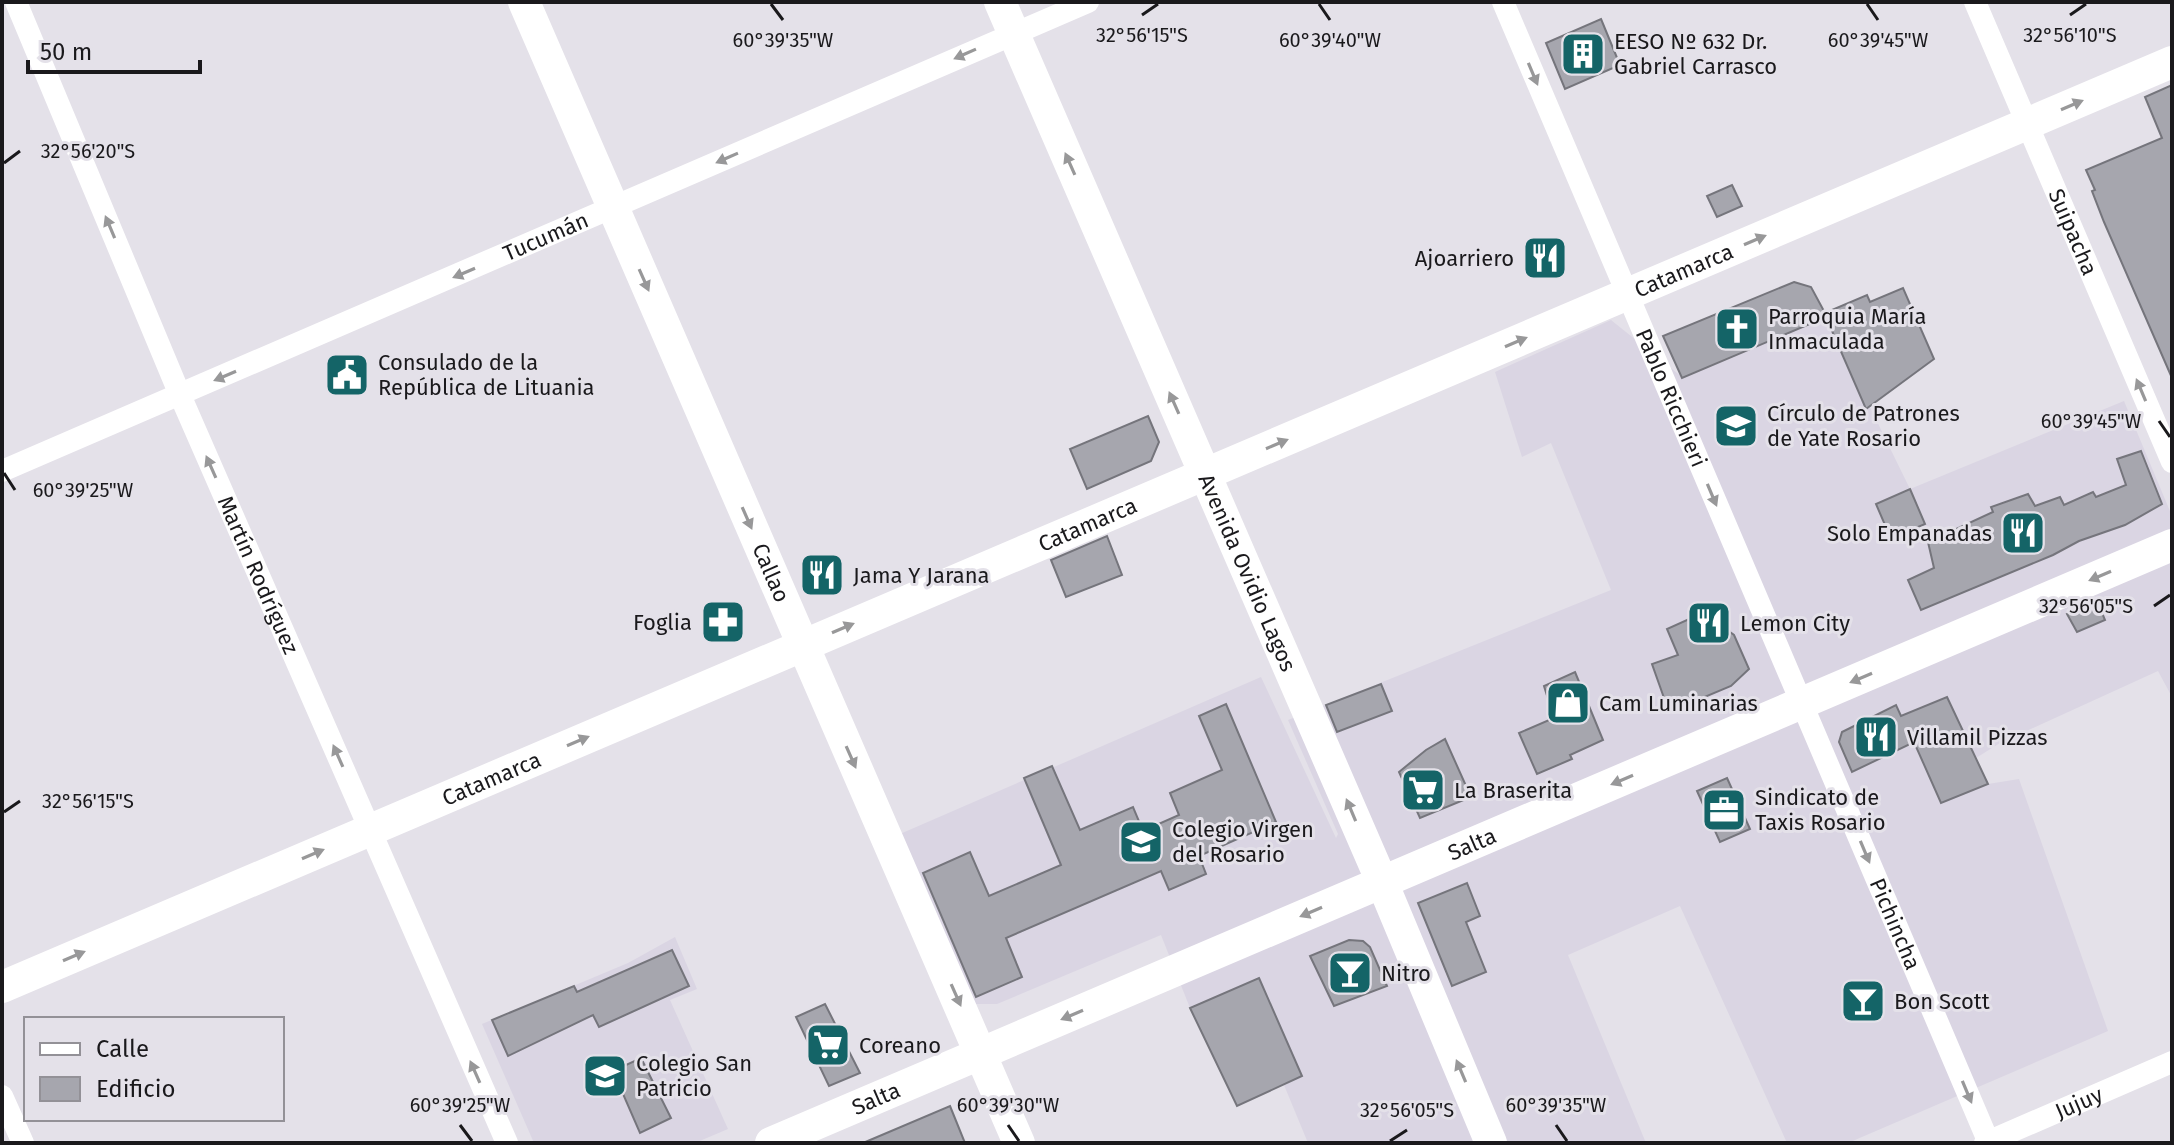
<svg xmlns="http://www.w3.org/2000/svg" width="2174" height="1145" font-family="'Fira Sans',sans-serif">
<rect width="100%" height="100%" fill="#e4e1e9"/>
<!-- built -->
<g fill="#dad5e3">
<polygon points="1820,305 1910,489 2124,401 2172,516 2172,697 2158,671 2000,743 1976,758 1988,784 2019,779 2108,1031 1848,1143 1787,1143 1680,906 1568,955 1646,1143 1308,1143 1284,1085 1302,1076 1190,1008 1161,935 997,1004 974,1004 900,834 1261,677 1336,838 1338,834 1288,720 1611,590 1551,443 1522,457 1495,372 1611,320 1682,377"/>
<polygon points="675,937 697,989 670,1000 728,1129 695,1143 534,1143 482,1024 628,963"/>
</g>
<!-- building -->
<g fill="#a6a6ae" stroke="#75757c" stroke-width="2">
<polygon points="1601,19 1620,65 1565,89 1546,43"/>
<polygon points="2172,85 2172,378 2104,222 2092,191 2095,190 2086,170 2162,138 2145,97"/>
<polygon points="1732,185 1742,206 1717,217 1707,196"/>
<polygon points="1794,282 1811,287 1825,313 1867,295 1870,302 1903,288 1934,359 1866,409 1826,317 1682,378 1663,336"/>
<polygon points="1148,416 1159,442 1151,461 1087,489 1070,449"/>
<polygon points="2141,451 2162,504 2125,525 2079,541 2053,555 1921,610 1908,580 1934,568 1928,542 1993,512 1991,507 2028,494 2035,506 2060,497 2064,505 2093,492 2096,497 2126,485 2117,459"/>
<polygon points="1910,489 1925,524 1891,539 1876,504"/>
<polygon points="1107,536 1122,575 1066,597 1051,560"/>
<polygon points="2097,601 2105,620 2077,632 2067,614"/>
<polygon points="1718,606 1730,632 1734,635 1749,669 1731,686 1669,712 1652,664 1678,655 1667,629"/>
<polygon points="1575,672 1603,740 1570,755 1572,759 1537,774 1519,733 1554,718 1544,686"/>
<polygon points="1381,684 1392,711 1337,732 1326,705"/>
<polygon points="1947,697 1988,784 1941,803 1914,742 1852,772 1839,742 1842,732 1896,705 1901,716"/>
<polygon points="1226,704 1276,822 1199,856 1206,874 1169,890 1161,871 1006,938 1022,977 976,997 923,873 970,852 989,896 1061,865 1024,778 1052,766 1080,830 1133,807 1143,831 1179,815 1170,793 1222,770 1199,716"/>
<polygon points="1445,739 1471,797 1420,818 1399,772 1426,750"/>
<polygon points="1727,778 1750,829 1720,842 1697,791"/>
<polygon points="1467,883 1480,916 1466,922 1486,972 1452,986 1418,903"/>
<polygon points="1349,940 1363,941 1370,947 1387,986 1334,1006 1310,956"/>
<polygon points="672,950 689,986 599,1027 593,1015 508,1056 492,1020 574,986 577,992"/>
<polygon points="1259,978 1302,1076 1237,1106 1190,1008"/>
<polygon points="825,1004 860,1073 829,1086 796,1017"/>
<polygon points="641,1058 671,1118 640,1133 613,1071"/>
<polygon points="950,1106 965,1143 863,1143"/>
</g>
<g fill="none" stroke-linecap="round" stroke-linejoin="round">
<!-- street -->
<g stroke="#fff" stroke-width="22">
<path id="s1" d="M16 2 180 395 507 1143"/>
<path id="s2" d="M1503 2 1989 1143"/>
<path id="s3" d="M1975 2 2172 462"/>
<path id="s4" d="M2 471 1088 2"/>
<polyline points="2,1096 23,1143"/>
<path id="s5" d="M1985 1143 2172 1062"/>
</g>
<!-- secondary -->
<g stroke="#fff" stroke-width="32">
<path id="s6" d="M524 2 1019 1143"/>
<path id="s7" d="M1000 2 1382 882 1491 1143"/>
<path id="s8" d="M2 987 2172 62"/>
<path id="s9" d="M771 1143 2172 545"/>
</g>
</g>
<!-- one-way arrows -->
<defs><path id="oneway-solid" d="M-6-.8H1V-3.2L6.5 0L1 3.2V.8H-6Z" transform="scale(2)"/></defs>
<g fill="#989899">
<use href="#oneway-solid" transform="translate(965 54) rotate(156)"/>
<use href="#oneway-solid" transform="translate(1533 74) rotate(67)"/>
<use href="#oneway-solid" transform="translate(2072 105) rotate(-23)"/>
<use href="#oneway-solid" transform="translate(727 158) rotate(156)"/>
<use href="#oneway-solid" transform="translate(1070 164) rotate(-114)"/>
<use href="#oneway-solid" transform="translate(110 227) rotate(-113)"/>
<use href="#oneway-solid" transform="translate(1755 240) rotate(-23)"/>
<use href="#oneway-solid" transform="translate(464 273) rotate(157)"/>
<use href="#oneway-solid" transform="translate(644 280) rotate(66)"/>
<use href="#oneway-solid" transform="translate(1516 342) rotate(-23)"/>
<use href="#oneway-solid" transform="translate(225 376) rotate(157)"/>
<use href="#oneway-solid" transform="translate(2141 390) rotate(-113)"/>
<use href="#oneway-solid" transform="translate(1174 403) rotate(-114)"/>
<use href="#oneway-solid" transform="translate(1277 444) rotate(-23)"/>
<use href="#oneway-solid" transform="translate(211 467) rotate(-114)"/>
<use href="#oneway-solid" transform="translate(1712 495) rotate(67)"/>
<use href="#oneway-solid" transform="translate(747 518) rotate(66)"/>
<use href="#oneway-solid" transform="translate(2100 576) rotate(157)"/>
<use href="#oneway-solid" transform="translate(843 628) rotate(-23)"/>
<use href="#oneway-solid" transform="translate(1861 678) rotate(157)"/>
<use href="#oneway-solid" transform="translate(578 741) rotate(-23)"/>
<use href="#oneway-solid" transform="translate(338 756) rotate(-114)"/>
<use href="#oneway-solid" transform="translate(851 757) rotate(66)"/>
<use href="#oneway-solid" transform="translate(1622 780) rotate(157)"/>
<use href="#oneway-solid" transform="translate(1351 810) rotate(-113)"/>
<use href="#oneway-solid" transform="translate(1865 852) rotate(67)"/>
<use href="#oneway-solid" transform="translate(313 854) rotate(-23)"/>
<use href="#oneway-solid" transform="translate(1311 912) rotate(157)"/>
<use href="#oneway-solid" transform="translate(74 956) rotate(-23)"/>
<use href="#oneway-solid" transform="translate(956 995) rotate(66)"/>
<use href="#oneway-solid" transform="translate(1072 1015) rotate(157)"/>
<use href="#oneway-solid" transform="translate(1461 1071) rotate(-113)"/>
<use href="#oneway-solid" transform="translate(475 1072) rotate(-114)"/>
<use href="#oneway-solid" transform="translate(1967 1092) rotate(67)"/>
</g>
<!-- ticks -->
<path fill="none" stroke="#1a191c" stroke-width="3" d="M771 4 783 20M1319 4 1330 20M1867 4 1878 20M1142 15 1158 4M2070 15 2086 4M4 163 20 151M2159 421 2170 437M4 473 15 490M2154 606 2170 595M4 812 20 801M460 1125 472 1141M1008 1125 1019 1141M1556 1125 1567 1141M1390 1141 1407 1130"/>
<!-- icons -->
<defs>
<g id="building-square" transform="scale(2.3)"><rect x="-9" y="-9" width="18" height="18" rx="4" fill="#146467" stroke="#e4e1e9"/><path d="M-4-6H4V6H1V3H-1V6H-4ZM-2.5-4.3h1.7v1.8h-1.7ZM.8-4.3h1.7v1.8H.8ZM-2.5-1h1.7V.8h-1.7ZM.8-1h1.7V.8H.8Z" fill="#fff"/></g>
<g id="restaurant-square" transform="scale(2.3)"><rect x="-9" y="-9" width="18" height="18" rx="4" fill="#146467" stroke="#e4e1e9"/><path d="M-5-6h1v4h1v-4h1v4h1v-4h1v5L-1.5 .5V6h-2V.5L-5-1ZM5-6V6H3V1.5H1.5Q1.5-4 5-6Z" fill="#fff"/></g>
<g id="church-square" transform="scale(2.3)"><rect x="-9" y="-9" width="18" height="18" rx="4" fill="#146467" stroke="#e4e1e9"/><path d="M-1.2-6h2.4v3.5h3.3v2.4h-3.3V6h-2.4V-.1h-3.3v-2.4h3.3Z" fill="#fff"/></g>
<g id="civic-square" transform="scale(2.3)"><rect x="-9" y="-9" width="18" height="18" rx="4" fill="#146467" stroke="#e4e1e9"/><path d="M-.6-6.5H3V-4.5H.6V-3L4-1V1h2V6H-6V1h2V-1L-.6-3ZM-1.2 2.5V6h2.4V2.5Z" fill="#fff"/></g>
<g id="university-square" transform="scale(2.3)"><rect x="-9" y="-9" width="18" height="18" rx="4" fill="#146467" stroke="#e4e1e9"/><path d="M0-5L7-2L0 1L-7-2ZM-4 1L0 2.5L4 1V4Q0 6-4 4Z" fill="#fff"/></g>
<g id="pharmacy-square" transform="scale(2.3)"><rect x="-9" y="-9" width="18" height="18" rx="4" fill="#146467" stroke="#e4e1e9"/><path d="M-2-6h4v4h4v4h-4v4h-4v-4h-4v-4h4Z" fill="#fff"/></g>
<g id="shop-square" transform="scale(2.3)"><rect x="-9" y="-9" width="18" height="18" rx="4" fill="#146467" stroke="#e4e1e9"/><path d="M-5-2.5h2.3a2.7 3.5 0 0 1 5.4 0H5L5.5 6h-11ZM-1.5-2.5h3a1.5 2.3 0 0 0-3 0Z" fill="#fff"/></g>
<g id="supermarket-square" transform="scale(2.3)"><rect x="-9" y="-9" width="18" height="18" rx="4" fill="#146467" stroke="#e4e1e9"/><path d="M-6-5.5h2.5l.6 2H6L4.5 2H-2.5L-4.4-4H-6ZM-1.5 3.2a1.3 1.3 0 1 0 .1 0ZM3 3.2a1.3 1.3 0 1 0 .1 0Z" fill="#fff"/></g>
<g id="office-square" transform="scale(2.3)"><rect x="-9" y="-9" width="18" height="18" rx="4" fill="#146467" stroke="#e4e1e9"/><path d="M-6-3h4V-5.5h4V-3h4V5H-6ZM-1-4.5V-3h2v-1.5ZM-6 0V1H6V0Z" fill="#fff"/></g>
<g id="bar-square" transform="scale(2.3)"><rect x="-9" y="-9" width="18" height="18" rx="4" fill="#146467" stroke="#e4e1e9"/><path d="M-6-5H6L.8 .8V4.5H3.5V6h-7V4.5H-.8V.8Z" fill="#fff"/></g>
<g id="school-square" transform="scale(2.3)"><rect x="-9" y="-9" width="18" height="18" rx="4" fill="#146467" stroke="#e4e1e9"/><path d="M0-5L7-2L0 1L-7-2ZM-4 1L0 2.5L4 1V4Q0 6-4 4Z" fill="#fff"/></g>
</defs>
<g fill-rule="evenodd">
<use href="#building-square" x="1583" y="54"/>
<use href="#restaurant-square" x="1545" y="258"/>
<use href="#church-square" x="1737" y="329"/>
<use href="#civic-square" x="347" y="375"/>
<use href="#university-square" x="1736" y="426"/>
<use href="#restaurant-square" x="2023" y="533"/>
<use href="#restaurant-square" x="822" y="575"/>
<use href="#pharmacy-square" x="723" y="622"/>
<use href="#restaurant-square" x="1709" y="623"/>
<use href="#shop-square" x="1568" y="703"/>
<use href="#restaurant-square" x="1876" y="737"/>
<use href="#supermarket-square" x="1423" y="790"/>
<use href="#office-square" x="1724" y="810"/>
<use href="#university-square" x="1141" y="842"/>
<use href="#bar-square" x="1350" y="973"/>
<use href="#bar-square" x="1863" y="1001"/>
<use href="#supermarket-square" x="828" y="1045"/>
<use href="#school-square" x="605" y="1076"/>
</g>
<g text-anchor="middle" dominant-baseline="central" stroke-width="6" stroke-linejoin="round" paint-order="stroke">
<!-- poi labels -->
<g font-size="22" fill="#1a191c" stroke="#e4e1e9" text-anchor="start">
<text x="1614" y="41">EESO Nº 632 Dr.<tspan x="1614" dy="25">Gabriel Carrasco</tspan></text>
<text x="1514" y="258" text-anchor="end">Ajoarriero</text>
<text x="1768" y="316">Parroquia María<tspan x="1768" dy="25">Inmaculada</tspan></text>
<text x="378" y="362">Consulado de la<tspan x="378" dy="25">República de Lituania</tspan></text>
<text x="1767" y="413">Círculo de Patrones<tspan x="1767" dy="25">de Yate Rosario</tspan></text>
<text x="1992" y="533" text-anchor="end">Solo Empanadas</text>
<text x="853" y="575">Jama Y Jarana</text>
<text x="692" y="622" text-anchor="end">Foglia</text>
<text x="1740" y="623">Lemon City</text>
<text x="1599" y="703">Cam Luminarias</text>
<text x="1907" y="737">Villamil Pizzas</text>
<text x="1454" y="790">La Braserita</text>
<text x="1755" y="797">Sindicato de<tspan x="1755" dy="25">Taxis Rosario</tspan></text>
<text x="1172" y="829">Colegio Virgen<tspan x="1172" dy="25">del Rosario</tspan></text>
<text x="1381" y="973">Nitro</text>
<text x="1894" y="1001">Bon Scott</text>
<text x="859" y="1045">Coreano</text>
<text x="636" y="1063">Colegio San<tspan x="636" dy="25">Patricio</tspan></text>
</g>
<!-- street labels -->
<g font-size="22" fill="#1a191c" stroke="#e4e1e9">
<text stroke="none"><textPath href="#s3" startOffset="250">Suipacha</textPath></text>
<text stroke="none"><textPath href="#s4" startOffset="592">Tucumán</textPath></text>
<text stroke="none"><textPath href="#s8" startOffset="1828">Catamarca</textPath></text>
<text stroke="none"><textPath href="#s2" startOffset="430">Pablo Ricchieri</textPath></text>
<text stroke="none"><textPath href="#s8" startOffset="1180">Catamarca</textPath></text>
<text stroke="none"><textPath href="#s7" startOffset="622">Avenida Ovidio Lagos</textPath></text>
<text stroke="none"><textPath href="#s6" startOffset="622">Callao</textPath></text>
<text stroke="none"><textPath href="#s1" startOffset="622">Martín Rodríguez</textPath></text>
<text stroke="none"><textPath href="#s8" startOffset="532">Catamarca</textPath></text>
<text stroke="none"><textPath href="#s9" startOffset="762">Salta</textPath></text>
<text stroke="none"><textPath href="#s2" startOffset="1002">Pichincha</textPath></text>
<text stroke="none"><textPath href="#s9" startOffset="114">Salta</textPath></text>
<text stroke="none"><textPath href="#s5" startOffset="102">Jujuy</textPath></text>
</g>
</g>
<g font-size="20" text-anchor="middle" fill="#1a191c" stroke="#e4e1e9" stroke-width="6" stroke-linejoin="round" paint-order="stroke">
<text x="1142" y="42">32°56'15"S</text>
<text x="2070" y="42">32°56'10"S</text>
<text x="783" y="47">60°39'35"W</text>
<text x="1330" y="47">60°39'40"W</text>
<text x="1878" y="47">60°39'45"W</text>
<text x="88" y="158">32°56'20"S</text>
<text x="2091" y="428">60°39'45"W</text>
<text x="83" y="497">60°39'25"W</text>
<text x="2086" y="613">32°56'05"S</text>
<text x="88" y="808">32°56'15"S</text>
<text x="460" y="1112">60°39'25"W</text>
<text x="1008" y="1112">60°39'30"W</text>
<text x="1556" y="1112">60°39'35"W</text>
<text x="1407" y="1117">32°56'05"S</text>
</g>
<!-- border -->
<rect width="2174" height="1145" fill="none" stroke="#1a191c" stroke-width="8"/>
<!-- legend -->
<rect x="24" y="1017" width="260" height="104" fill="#e4e1e9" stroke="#939197" stroke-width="2"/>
<rect x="40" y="1043" width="40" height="12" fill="#ffffff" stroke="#939197" stroke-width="2"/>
<text x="96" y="1057" font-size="24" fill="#1a191c">Calle</text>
<rect x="40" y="1077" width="40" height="24" fill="#a6a6ae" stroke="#939197" stroke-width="2"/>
<text x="96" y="1097" font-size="24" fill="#1a191c">Edificio</text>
<!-- scale -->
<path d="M28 60v12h172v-12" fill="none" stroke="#1a191c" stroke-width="4"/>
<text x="40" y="60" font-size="24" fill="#1a191c" stroke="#e4e1e9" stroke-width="6" paint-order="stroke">50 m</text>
</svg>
